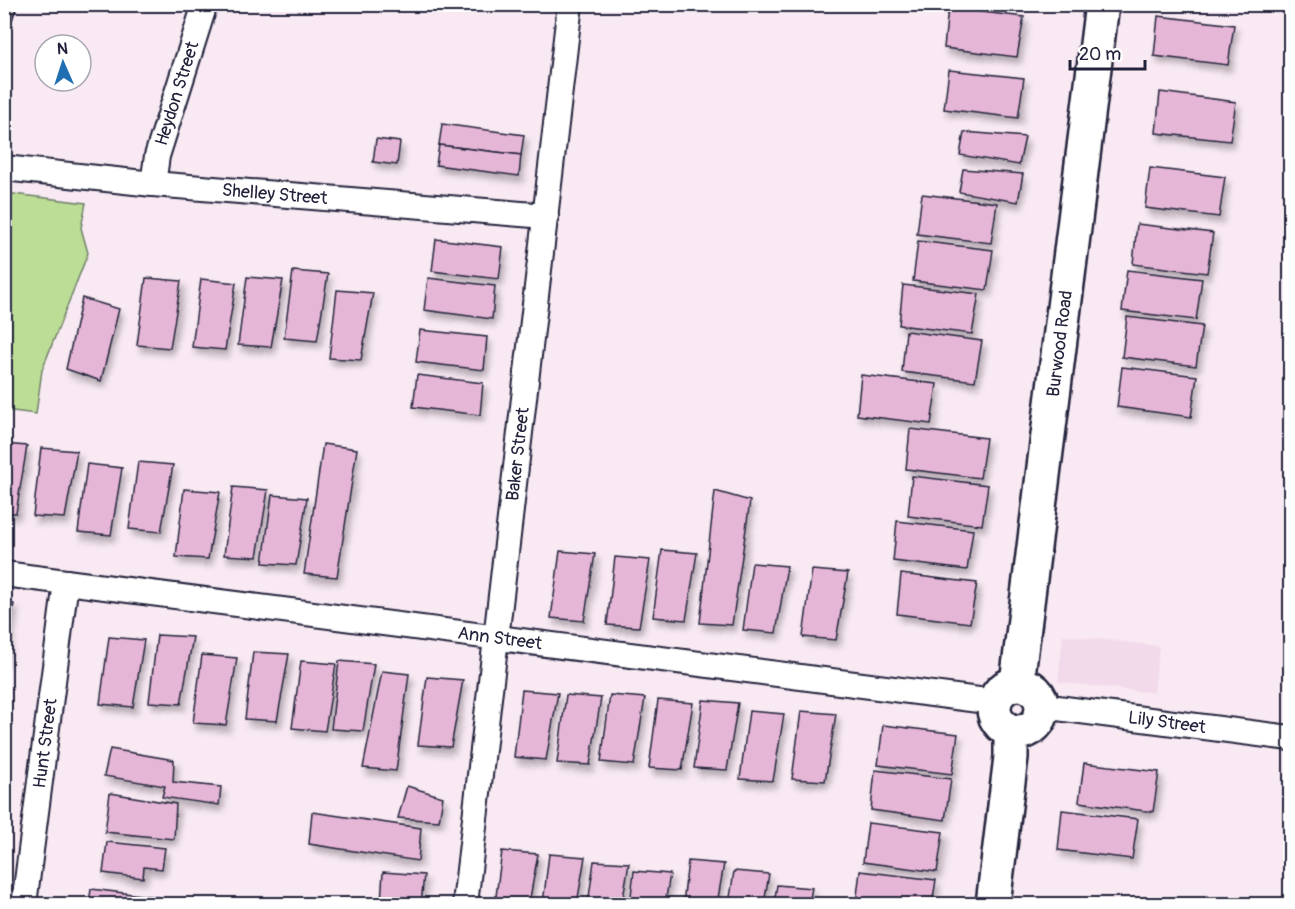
<svg xmlns="http://www.w3.org/2000/svg" width="1295" height="909" font-family="Pangolin,sans-serif">
<defs>
<filter id="shadow"><feDropShadow dx="3.5" dy="6" stdDeviation="3" flood-color="#0004"/></filter>
</defs>
<rect width="100%" height="100%" fill="#f8e9f3"/>
<filter id="ink" filterUnits="userSpaceOnUse"><feTurbulence type="fractalNoise" baseFrequency=".0167" numOctaves="2"/><feDisplacementMap in="SourceGraphic" scale="12" xChannelSelector="R" yChannelSelector="G"/><feConvolveMatrix kernelMatrix="1 2 1 2 8 2 1 2 1" color-interpolation-filters="sRGB"/></filter>
<g filter="url(#ink)">
<!-- built -->
<polygon fill="#f3daea" points="1063,635 1159,646 1154,693 1058,682"/>
<!-- green -->
<polygon fill="#bcdd96" stroke="#6f8068" stroke-width="1.5" points="5,193 86,203 81,228 88,253 42,370 36,414 5,410"/>
<!-- building -->
<g fill="#e6b6d6" stroke="#22223b" stroke-width="1.5" filter="url(#shadow)">
<polygon points="948,8 1024,17 1017,57 944,48"/>
<polygon points="1158,16 1234,25 1228,65 1154,56"/>
<polygon points="949,70 1024,78 1018,118 944,109"/>
<polygon points="1160,92 1236,102 1230,141 1156,133"/>
<polygon points="442,124 524,135 521,155 439,145"/>
<polygon points="964,132 1025,137 1019,165 960,155"/>
<polygon points="376,139 400,142 397,165 373,162"/>
<polygon points="439,145 521,155 519,176 436,165"/>
<polygon points="1150,168 1225,177 1219,217 1145,208"/>
<polygon points="963,169 1023,174 1018,202 959,192"/>
<polygon points="922,194 997,203 991,243 917,234"/>
<polygon points="1137,224 1213,233 1207,273 1133,264"/>
<polygon points="436,239 503,247 499,279 432,271"/>
<polygon points="918,241 993,250 987,290 913,281"/>
<polygon points="1127,270 1202,279 1196,320 1122,311"/>
<polygon points="293,271 328,274 317,341 284,338"/>
<polygon points="247,277 283,280 271,347 238,345"/>
<polygon points="146,278 181,281 170,348 137,345"/>
<polygon points="428,278 495,286 492,319 424,310"/>
<polygon points="201,279 236,283 225,350 192,347"/>
<polygon points="903,285 979,294 972,334 899,325"/>
<polygon points="337,290 373,293 361,360 329,358"/>
<polygon points="82,298 119,309 101,381 66,369"/>
<polygon points="1127,317 1202,326 1196,366 1122,357"/>
<polygon points="420,330 487,337 484,370 416,362"/>
<polygon points="906,331 982,341 975,381 902,372"/>
<polygon points="1122,367 1197,376 1191,417 1117,407"/>
<polygon points="417,375 483,383 480,415 413,407"/>
<polygon points="861,375 937,384 931,424 857,415"/>
<polygon points="910,429 986,438 980,478 906,469"/>
<polygon points="4,444 27,446 16,513 4,513"/>
<polygon points="323,444 357,449 337,577 304,574"/>
<polygon points="41,448 77,451 65,518 33,516"/>
<polygon points="138,462 173,465 161,532 129,529"/>
<polygon points="87,464 122,468 111,535 78,532"/>
<polygon points="912,476 988,485 982,525 908,516"/>
<polygon points="233,487 268,490 257,557 224,555"/>
<polygon points="184,489 220,492 208,559 176,557"/>
<polygon points="715,491 750,501 732,625 700,623"/>
<polygon points="272,495 307,498 296,565 263,563"/>
<polygon points="897,521 973,530 967,570 893,561"/>
<polygon points="662,550 697,553 686,620 653,617"/>
<polygon points="560,551 595,554 584,621 551,618"/>
<polygon points="615,557 650,560 639,627 607,625"/>
<polygon points="752,563 787,566 776,633 743,630"/>
<polygon points="812,570 848,573 836,640 803,637"/>
<polygon points="901,574 977,583 970,623 897,614"/>
<polygon points="4,604 14,604 4,662"/>
<polygon points="157,635 193,637 181,704 149,702"/>
<polygon points="109,637 144,640 133,707 100,704"/>
<polygon points="253,652 289,654 277,721 245,719"/>
<polygon points="202,655 237,658 226,725 193,723"/>
<polygon points="301,661 336,664 325,731 292,728"/>
<polygon points="339,661 374,664 363,731 331,729"/>
<polygon points="382,671 409,674 396,771 363,768"/>
<polygon points="427,677 463,680 451,747 418,745"/>
<polygon points="522,690 558,693 546,760 514,757"/>
<polygon points="566,695 601,698 590,765 557,763"/>
<polygon points="610,695 645,698 634,765 601,762"/>
<polygon points="658,700 693,703 682,770 649,768"/>
<polygon points="703,700 738,703 727,770 694,768"/>
<polygon points="749,711 784,714 773,781 740,779"/>
<polygon points="801,711 836,714 825,781 792,779"/>
<polygon points="883,725 958,734 952,774 878,765"/>
<polygon points="110,749 174,760 173,782 221,787 219,805 162,797 165,786 104,776"/>
<polygon points="1084,763 1159,772 1153,812 1079,802"/>
<polygon points="875,770 951,779 945,820 871,810"/>
<polygon points="407,786 443,797 439,821 398,818"/>
<polygon points="110,793 176,804 174,839 105,832"/>
<polygon points="1062,810 1138,819 1132,859 1058,850"/>
<polygon points="312,812 421,828 418,861 309,844"/>
<polygon points="868,823 943,832 937,872 863,862"/>
<polygon points="107,842 165,848 162,869 144,867 143,878 103,873"/>
<polygon points="502,851 538,854 529,904 495,904"/>
<polygon points="549,854 585,857 577,904 543,904"/>
<polygon points="594,861 629,863 622,904 588,904"/>
<polygon points="688,861 724,864 717,904 683,904"/>
<polygon points="634,871 670,874 665,904 630,904"/>
<polygon points="734,871 769,874 764,904 729,904"/>
<polygon points="860,871 936,880 932,904 856,904"/>
<polygon points="383,872 424,875 421,904 396,904 381,902"/>
<polygon points="777,885 812,888 809,904 774,904"/>
<polygon points="91,889 157,897 156,904 89,904"/>
</g>
<g fill="none" stroke-linecap="round" stroke-linejoin="round">
<!-- service casing -->
<g stroke="#22223b" stroke-width="16">
<polyline id="service" points="4,21 10,4"/>
</g>
<!-- minor casing -->
<g stroke="#22223b" stroke-width="28">
<g id="minor">
<path id="s1" d="M4 168 153 184 546 216"/>
<path id="s2" d="M153 184 157 156 205 4"/>
<path id="s3" d="M4 574 994 702"/>
<path id="s4" d="M1042 706 1290 738"/>
<path id="s5" d="M24 904 66 582"/>
<path id="s6" d="M465 904 570 4"/>
</g>
</g>
<!-- secondary casing -->
<g stroke="#22223b" stroke-width="38">
<g id="secondary">
<path id="s7" d="M1017 683 1102 4"/>
<circle cx="1018" cy="708" r="24"/>
<polyline points="993,904 1011,757 1011,731"/>
</g>
</g>
<!-- service -->
<use href="#service" stroke="#fff" stroke-width="12"/>
<!-- minor -->
<use href="#minor" stroke="#fff" stroke-width="24"/>
<!-- secondary -->
<use href="#secondary" stroke="#fff" stroke-width="33"/>
</g>
</g>
<g text-anchor="middle" dominant-baseline="central" stroke-width="6" stroke-linejoin="round" paint-order="stroke">
<!-- street labels -->
<g font-size="18" fill="#22223b" stroke="#fff">
<text stroke="none"><textPath href="#s2" startOffset="94">Heydon Street</textPath></text>
<text stroke="none"><textPath href="#s1" startOffset="272">Shelley Street</textPath></text>
<text stroke="none"><textPath href="#s7" startOffset="342">Burwood Road</textPath></text>
<text stroke="none"><textPath href="#s6" startOffset="453">Baker Street</textPath></text>
<text stroke="none"><textPath href="#s3" startOffset="500">Ann Street</textPath></text>
<text stroke="none"><textPath href="#s4" startOffset="126">Lily Street</textPath></text>
<text stroke="none"><textPath href="#s5" startOffset="162">Hunt Street</textPath></text>
</g>
</g>
<!-- margin -->
<rect width="1295" height="909" fill="none" stroke="#fff" stroke-width="24"/>
<rect x="12" y="12" width="1271" height="885" fill="none" stroke="#22223b" stroke-width="2" filter="url(#ink)"/>
<!-- north arrow -->
<g transform="translate(63 63) rotate(357)"><circle r="28" fill="#ffffff" stroke="#a7a7b1" stroke-width="1.5"/>
<path d="M0-4.5L10 22L0 15L-10 22Z" fill="#1f6fb2"/>
<text y="-9" font-size="16" font-weight="bold" text-anchor="middle" fill="#22223b">N</text>
</g>
<!-- scale -->
<path d="M1070 60v9h75v-9" fill="none" stroke="#22223b" stroke-width="3"/>
<text x="1079" y="60" font-size="18" fill="#22223b" stroke="#ffffff" stroke-width="4.5" paint-order="stroke">20 m</text>
</svg>
